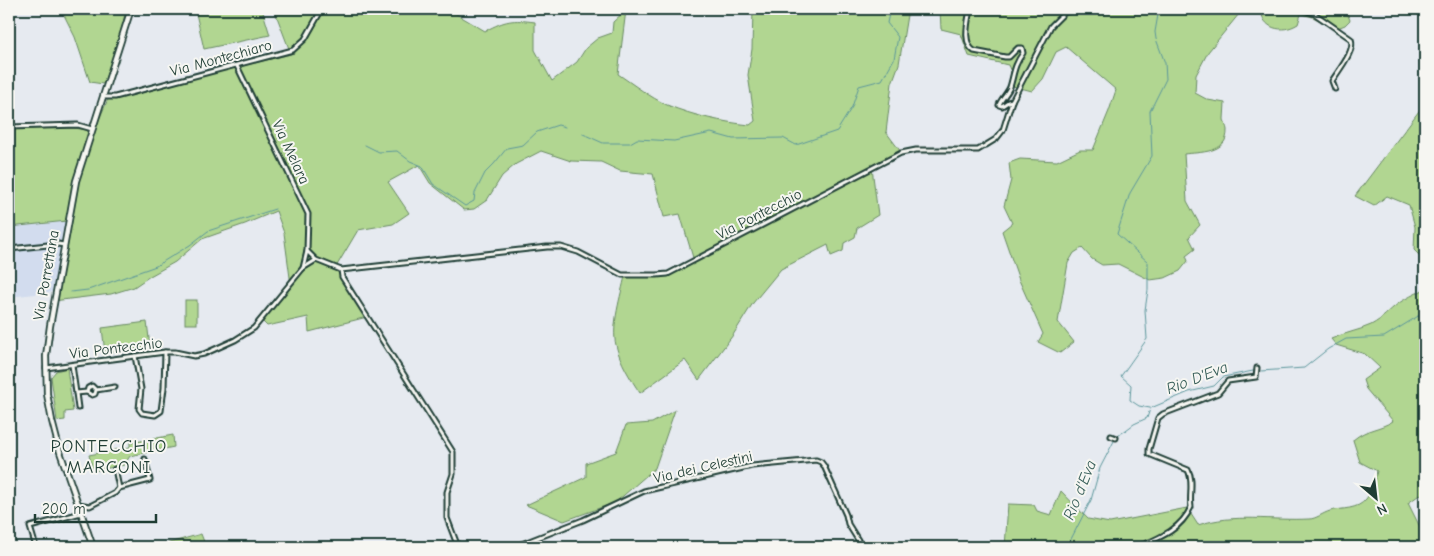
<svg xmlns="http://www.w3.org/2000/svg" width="1434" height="556" viewBox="0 0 1434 556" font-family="'Comic Neue',sans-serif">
	<rect width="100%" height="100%" fill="#e6eaf0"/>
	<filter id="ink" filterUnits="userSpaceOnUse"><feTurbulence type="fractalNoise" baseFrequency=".02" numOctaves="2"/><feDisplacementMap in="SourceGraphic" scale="10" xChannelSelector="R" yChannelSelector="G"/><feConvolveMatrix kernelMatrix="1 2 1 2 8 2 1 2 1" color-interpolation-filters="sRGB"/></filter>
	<g filter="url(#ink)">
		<polygon fill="#d2dcee" points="67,221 53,292 9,297 9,227"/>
		<g fill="#b1d691" stroke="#688a62">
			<polygon points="61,9 126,9 118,45 103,84 90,82 75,37"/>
			<polygon points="195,9 262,9 270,35 204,49"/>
			<path d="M274,9h178l1,3 32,19c21,-11 27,-12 50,-9v28l17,31 25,-19 9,-14 12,-10 14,-5 1,-11 13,-12 -8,64c16,11 32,23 49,31 27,11 55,17 83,20l5,-4 -7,-46 4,-26 1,-40h155l-9,55 -7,19 -6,49 15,20 -29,16 6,47 -21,13 -2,9 -11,6 -1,8 -12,5 -3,-11 -47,24 -28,34 -20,32 -34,45 -14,-20 -45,33c-10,-15 -20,-31 -24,-48 -5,-19 5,-50 9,-69 31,-1 40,1 69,-15l-14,-47 -16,3 -11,-43 -33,-3 -19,-9 -30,-1 -30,-10 -25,13 -14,12 -15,24 -13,9 -10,1 -34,-27 -11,-18 -31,17 21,31 -16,11 -35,6 -22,37 31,50 -58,15 -1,-15 -41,9 -6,-6 30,-35 -7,-52 -8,-22 -31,13 -43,15 -27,23 -25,14 -16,11 -23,7 -58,7v-9l14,-71 -58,6v-98l65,-1 20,3 14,-32 183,-45z"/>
			<path d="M940,9h301l-2,5 -31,38 -12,23 -1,18 13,7 17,3c0,5 -1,11 -1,16 0,4 3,8 3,11 1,24 -28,22 -43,24l3,47 13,24 -11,12 6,12 -9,7 2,5 -8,10 -15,7 -15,2 -32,-16 -16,1 -10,-6 -10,-11 -8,5 -6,10 -10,59 16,20 -14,11 -22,-11 5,-8 -24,-54 -17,-49 10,-8 -8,-17 7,-26 -2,-17 11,-4 37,2 23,-11h13l16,-39 7,-21 -50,-43 -10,5 -13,27 -11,12 -23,-6 2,-13 -3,-7 -39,-9 -8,-22 -20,-5z"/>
			<path d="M1261,9h96l-10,4 3,7 -5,5 -10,4 -22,-12 -12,-3 -3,10c-16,10 -36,5 -37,-15z"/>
			<path d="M1425,103v391l-7,2 -10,7 13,26 3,18h-419l3,-43 26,1 3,6 14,4 10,-24 27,28 22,4 77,-15 11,17c36,-12 74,-4 111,-6 7,0 14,-6 21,-8 12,-3 28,-1 36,-12 6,-7 9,-20 11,-28l-17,-9 -7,-22c14,-12 26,-10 40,-19l-27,-32 -3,-9 17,-12 -15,-14 -29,-9 -5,-6c13,-6 27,-8 40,-14 13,-7 17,-14 28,-22 7,-5 16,-9 24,-13l2,-9 -2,-22 -9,-9 1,-23 -6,-22 -22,-9 -13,10 -19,-10z"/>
			<rect x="185" y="300" width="12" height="24"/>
			<polygon points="147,322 150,347 105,353 102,328"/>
			<polygon points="67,368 73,411 65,412 65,420 57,421 51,377 56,371"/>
			<polygon points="675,410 655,468 616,502 564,521 526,505 586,477 586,463 616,452 626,425 652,423"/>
			<polygon points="173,435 174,447 130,456 124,465 93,471 89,455 130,447 130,443"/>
			<polygon points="201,534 206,547 155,547"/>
		</g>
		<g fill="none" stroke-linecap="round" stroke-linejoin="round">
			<g stroke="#5b969b" stroke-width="1">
				<polyline points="583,134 603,143 630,143 637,139 674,141 711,133 733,139 783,138 796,145 837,131 852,107 859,86 882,80 894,59 898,37 887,23 890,9"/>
				<polyline points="365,145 379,152 397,151 410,161 422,166 433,184 465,206 474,201 475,193 485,173 494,164 507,148 523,145 537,132 558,125 565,127"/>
				<polyline points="71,292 88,290 156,266 190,245 208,231 275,209"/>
				<polyline points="1418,316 1425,321"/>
				<polyline points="1261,371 1304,368 1328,349 1346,339 1384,337 1425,312"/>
				<polyline points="1150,408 1139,406 1130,400 1131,385 1121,376 1147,339 1145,310 1148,290 1148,262 1117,234 1130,193 1152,156 1150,111 1166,79 1165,63 1156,39 1155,32 1159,9"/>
				<polyline points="1151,408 1189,392 1214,386 1223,377 1253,371"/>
				<polyline points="1118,436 1134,424 1147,418 1150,409"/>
				<polyline points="1067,547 1091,500 1100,468 1114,441"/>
			</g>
			<defs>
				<g id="street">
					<path d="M970,9c-2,13 -8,34 4,42l31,6h4l9,-9h4l1,5c-9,12 -9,21 -13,34 -3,7 -9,12 -11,18l3,1 6,-4 4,-1"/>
					<path d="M1302,9l13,5 36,25c5,11 -13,32 -19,42l3,8"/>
					<polyline points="237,66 308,214 307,251"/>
					<polyline points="104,97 115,97 293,50 305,39 322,9"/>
					<polyline points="9,127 78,125 92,129"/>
					<polyline points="9,249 58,244 64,245"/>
					<polyline points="303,268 307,251 316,260 341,270 547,247 561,247 578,252 622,275 657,275 668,274 901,153 916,150 978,150 996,139 1003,130 1012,101 1051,26 1065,12 1077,9"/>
					<polyline points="341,270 342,277 453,452 453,474 447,492 447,518 458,547"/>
					<polyline points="135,356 141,389 139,409 142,413 155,415 161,411 164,388 165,352"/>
					<polyline points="72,365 76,393"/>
					<polyline points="46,368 165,352 175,352 194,356 204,354 235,340 254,328 303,268 316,260"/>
					<polyline points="96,390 95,394 92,395 87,392 88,388 92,386 96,390 115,387"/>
					<polyline points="78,408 76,393 87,392"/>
					<polyline points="1111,436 1116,438"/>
					<polyline points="115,469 119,488"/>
					<polyline points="78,504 90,506 115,493 119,488 150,480 145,459"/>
					<polyline points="36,547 30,527 81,513"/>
					<polyline points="514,547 583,520 644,491 752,466 816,460 821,462 824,466 846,515 848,524 858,540"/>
					<path d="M1138,547c21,-9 43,-17 53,-40 -2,-12 3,-26 -3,-37l-39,-16v-5l9,-31 5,-4 55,-21 10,-12 28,-4 1,-9"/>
				</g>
				<polyline id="secondary" points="93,547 60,452 52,421 47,394 46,356 50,326 76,181 131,9"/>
			</defs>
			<use href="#street" stroke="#1f3d34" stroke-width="7"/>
			<use href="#secondary" stroke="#1f3d34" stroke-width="8"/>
			<use href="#street" stroke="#f6f6f2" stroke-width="3"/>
			<use href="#secondary" stroke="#f6f6f2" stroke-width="4.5"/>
		</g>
	</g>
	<g text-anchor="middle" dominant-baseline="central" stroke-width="4" stroke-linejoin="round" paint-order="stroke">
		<g font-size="15" fill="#1f3d34" stroke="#f6f6f2">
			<text transform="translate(221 58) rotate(-15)">Via Montechiaro</text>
			<text transform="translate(291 152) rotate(65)">Via Melara</text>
			<text transform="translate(759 214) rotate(-27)">Via Pontecchio</text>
			<text transform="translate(46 275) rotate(-80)">Via Porrettana</text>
			<text transform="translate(116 348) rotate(-7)">Via Pontecchio</text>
			<text transform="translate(703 467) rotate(-13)">Via dei Celestini</text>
		</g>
		<g font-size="16" font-style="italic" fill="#335b56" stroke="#f6f6f2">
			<text transform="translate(1197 378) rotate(-21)">Rio D'Eva</text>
			<text transform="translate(1080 490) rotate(-68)">Rio d'Eva</text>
		</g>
		<g font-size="18" letter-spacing="1" fill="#1f3d34" stroke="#f6f6f2">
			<text x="109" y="446">PONTECCHIO<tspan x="109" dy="21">MARCONI</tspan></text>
		</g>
	</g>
	<rect width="1434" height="556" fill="none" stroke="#f6f6f2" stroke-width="30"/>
	<rect x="15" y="15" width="1404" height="526" fill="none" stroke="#1f3d34" stroke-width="2" filter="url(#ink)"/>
	<g transform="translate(1376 498) rotate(152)" stroke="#f6f6f2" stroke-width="4" paint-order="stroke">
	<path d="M0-4L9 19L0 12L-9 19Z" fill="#1f3d34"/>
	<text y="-8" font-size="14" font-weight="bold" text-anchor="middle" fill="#1f3d34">N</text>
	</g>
	<path d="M35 514v8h121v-8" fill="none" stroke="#1f3d34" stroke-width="2.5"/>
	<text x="42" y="514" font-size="15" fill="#1f3d34" stroke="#f6f6f2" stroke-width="4" paint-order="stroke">200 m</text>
</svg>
